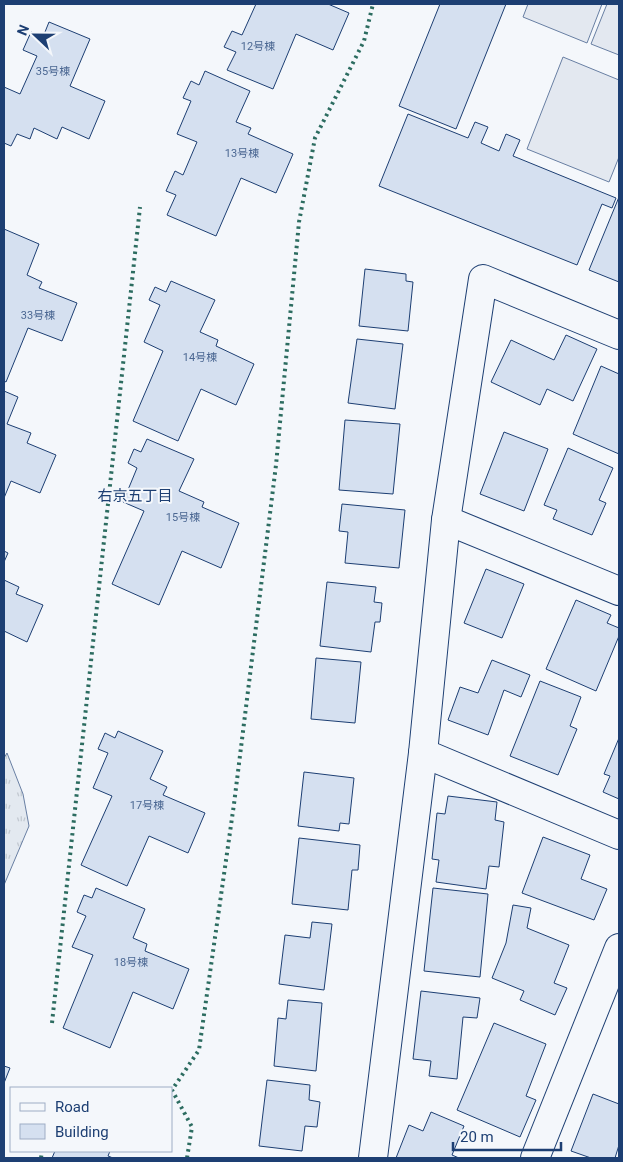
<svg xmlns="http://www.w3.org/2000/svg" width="623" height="1162" viewBox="0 0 623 1162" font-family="Roboto,'Noto Sans JP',sans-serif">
	<defs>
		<pattern id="park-tufts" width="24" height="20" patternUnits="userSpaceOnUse" patternTransform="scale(1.25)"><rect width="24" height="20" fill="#e3e9f0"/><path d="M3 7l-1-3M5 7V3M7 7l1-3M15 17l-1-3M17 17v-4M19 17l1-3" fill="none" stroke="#c2c9d1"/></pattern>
	</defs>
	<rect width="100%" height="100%" fill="#f4f7fb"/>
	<polygon fill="url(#park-tufts)" stroke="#687fa3" points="7,753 23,794 29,826 4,885 4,758"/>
	<g fill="#e3e8f0" stroke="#687fa3">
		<polygon points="528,4 602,4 587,43 523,17"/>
		<polygon points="607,4 619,4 619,55 591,44"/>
		<polygon points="563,57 619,80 619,157 609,182 527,149"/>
	</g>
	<g fill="#d5e0f0" stroke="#1d3f73">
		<polygon points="256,4 328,4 349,13 333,50 296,34 273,89 227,70 236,52 224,47 232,31 242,35"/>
		<polygon points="440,4 506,4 456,129 399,106"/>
		<polygon points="49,22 90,39 70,86 105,101 89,139 62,127 57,139 34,128 30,139 17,134 11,146 4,143 4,87 20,94 37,56 23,50 31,32 43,37"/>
		<polygon points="205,71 250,91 236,122 251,128 248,134 293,154 276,193 241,178 216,236 167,215 176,195 166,191 175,171 183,175 197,142 177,134 191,101 183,98 191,81 199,85"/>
		<polygon points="408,114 468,138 475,122 488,127 481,143 499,151 506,134 520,140 513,156 616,198 612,208 602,204 577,265 379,186"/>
		<polygon points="619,197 619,282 589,270"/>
		<polygon points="4,229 39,244 27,275 42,282 39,288 77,303 62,341 28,328 6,382 4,381"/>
		<polygon points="365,269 406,274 406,281 413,282 408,331 359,326"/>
		<polygon points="171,281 215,300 200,332 218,340 216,346 254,364 236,405 201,389 178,441 133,421 163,351 144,342 160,305 149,300 155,287 166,292"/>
		<polygon points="566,335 597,349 573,401 547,389 540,405 491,382 511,340 554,360"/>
		<polygon points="357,339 403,344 395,409 348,403"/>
		<polygon points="601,366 619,374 619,454 573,434"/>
		<polygon points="4,391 18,397 7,424 31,433 27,443 56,455 40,493 11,481 4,498"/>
		<polygon points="345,420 400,424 393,494 339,490"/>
		<polygon points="504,432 548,449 524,511 480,494"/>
		<polygon points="147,439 194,459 179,491 204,502 202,507 239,523 221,568 182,551 159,605 112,584 144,511 123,502 137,468 128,463 134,449 141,452"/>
		<polygon points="568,448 613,468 599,500 606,503 592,535 553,519 557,510 544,505"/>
		<polygon points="342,504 405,510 399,568 345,563 348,532 339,531"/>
		<polygon points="4,551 8,553 4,562"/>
		<polygon points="486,569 524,584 502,638 464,623"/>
		<polygon points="4,580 19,587 16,594 43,605 27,642 4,631"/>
		<polygon points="327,582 376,587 374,602 382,603 380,622 375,622 371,652 320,646"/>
		<polygon points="576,600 611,615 607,623 619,628 619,636 596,691 546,669"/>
		<polygon points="316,658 361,662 355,723 311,719"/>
		<polygon points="492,660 530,675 521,697 504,690 488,735 448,720 460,687 478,693"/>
		<polygon points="540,681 581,697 570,726 577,729 558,775 510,756"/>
		<polygon points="118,731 163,751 150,779 167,787 163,795 205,813 188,853 149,836 127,886 81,865 112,796 93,788 108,753 98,749 105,733 115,738"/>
		<polygon points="619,738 619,799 603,792 610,776 604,774"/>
		<polygon points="304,772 354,778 349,824 340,823 339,831 298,826"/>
		<polygon points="448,796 497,802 495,820 504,822 499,867 489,866 486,889 436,882 439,860 432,859 437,813 445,814"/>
		<polygon points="543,837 590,855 581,879 607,889 594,920 522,893"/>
		<polygon points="299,838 360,845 358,870 352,870 348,910 292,904"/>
		<polygon points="96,888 145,909 133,938 147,944 145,951 189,969 173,1009 133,992 110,1048 63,1028 93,955 72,947 86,916 77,912 84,895 92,898"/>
		<polygon points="433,888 488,894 480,977 424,971"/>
		<polygon points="513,905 531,908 527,928 569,945 554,983 567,988 555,1015 520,1000 524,991 492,978 506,943"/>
		<polygon points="312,922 332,924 324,990 279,984 285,935 310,938"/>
		<polygon points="421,991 480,998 477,1018 463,1017 457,1079 429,1076 431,1061 413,1059"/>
		<polygon points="288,1000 322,1003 316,1071 274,1066 278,1018 286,1019"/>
		<polygon points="494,1023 546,1044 526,1096 536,1100 520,1137 457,1110"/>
		<polygon points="4,1066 10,1068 4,1083"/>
		<polygon points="267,1080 310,1085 309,1100 320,1102 317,1127 305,1126 302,1151 259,1146"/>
		<polygon points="593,1094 619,1104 619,1145 615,1158 591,1158 571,1151"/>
		<polygon points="431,1112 464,1126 452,1155 459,1158 396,1158 409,1125 423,1131"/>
		<polygon points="55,1151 110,1151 108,1156 113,1158 52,1158"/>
	</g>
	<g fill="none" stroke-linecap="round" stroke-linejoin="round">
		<defs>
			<g id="minor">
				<polyline points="446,520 619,591"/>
				<polyline points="423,753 619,835"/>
				<polyline points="373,1158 423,753 446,520 483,279 619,335"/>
				<polyline points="535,1158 619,948"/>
			</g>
		</defs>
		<use href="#minor" stroke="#1d3f73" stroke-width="30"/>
		<use href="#minor" stroke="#f4f7fb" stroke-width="28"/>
		<g stroke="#2c6c60" stroke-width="4" stroke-dasharray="2.5 4" stroke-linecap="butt">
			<polyline points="52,1023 140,207"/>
			<polyline points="41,1158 42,1151"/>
			<polyline points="187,1158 192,1127 172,1090 199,1050 234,804 276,465 299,222 315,138 364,41 373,4"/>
		</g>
	</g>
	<g text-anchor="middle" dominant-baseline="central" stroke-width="4" stroke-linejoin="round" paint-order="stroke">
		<g font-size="11" fill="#4b6792">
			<text x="258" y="46">12号棟</text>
			<text x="53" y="71">35号棟</text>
			<text x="242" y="153">13号棟</text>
			<text x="38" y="315">33号棟</text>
			<text x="200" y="357">14号棟</text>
			<text x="183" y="517">15号棟</text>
			<text x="147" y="805">17号棟</text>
			<text x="131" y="962">18号棟</text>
		</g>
		<g font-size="15" fill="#1d3f73" stroke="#f4f7fb">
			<text x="135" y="496">右京五丁目</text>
		</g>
	</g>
	<rect width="623" height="1162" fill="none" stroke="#1d3f73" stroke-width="10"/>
	<rect x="10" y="1087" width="162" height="65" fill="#f4f7fb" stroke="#9eadc5"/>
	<rect x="20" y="1103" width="25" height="8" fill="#f4f7fb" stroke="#9eadc5"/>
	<text x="55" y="1112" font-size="15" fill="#1d3f73">Road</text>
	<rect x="20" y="1124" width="25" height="15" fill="#d5e0f0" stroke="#9eadc5"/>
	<text x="55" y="1137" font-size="15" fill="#1d3f73">Building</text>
	<g transform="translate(35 35) rotate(292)" stroke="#f4f7fb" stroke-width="4" paint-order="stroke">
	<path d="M0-4L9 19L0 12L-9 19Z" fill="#1d3f73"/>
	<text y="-8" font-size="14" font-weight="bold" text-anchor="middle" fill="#1d3f73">N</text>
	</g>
	<path d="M453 1142v8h108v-8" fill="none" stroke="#1d3f73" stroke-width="2.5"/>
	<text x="460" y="1142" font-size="15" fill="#1d3f73" stroke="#f4f7fb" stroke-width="4" paint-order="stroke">20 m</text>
</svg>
